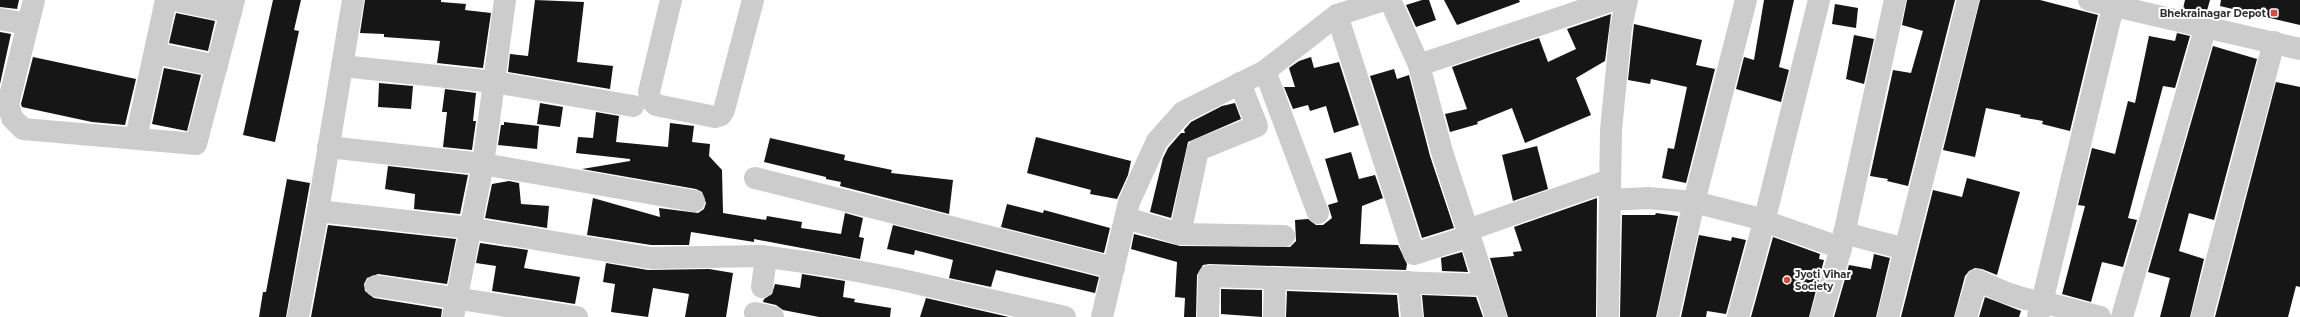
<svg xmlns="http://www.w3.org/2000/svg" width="2300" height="317" viewBox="0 0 2300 317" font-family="Montserrat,sans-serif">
	<rect width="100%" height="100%" fill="#fff"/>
	<g fill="#161616">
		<polygon points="0,0 19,0 17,9 0,7"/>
		<polygon points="273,0 301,0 294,30 299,31 275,142 243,135"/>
		<polygon points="365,0 441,0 441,2 466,4 465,10 491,13 483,68 437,63 440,41 384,37 384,34 360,33"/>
		<polygon points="535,0 584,2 577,62 613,66 610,89 508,72 510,54 528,56"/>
		<polygon points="1422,0 1429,0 1436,20 1416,27 1406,5"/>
		<polygon points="1444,0 1519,0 1520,2 1457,25"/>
		<polygon points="1764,0 1794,0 1779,67 1789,70 1781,102 1736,89 1744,57 1754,60"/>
		<polygon points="1907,0 1955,0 1908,186 1887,181 1888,179 1870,176 1893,70 1911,73 1923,31 1902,25"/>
		<polygon points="1980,0 2040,0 2098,15 2070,131 2042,124 2043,121 2020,117 2021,115 1986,108 1975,157 1943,150"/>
		<polygon points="2185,0 2210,0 2206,14 2183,9"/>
		<polygon points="2221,0 2300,0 2300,25 2220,6"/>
		<polygon points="1835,4 1858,8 1856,28 1832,24"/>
		<polygon points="176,13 215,21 208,51 169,43"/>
		<polygon points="1611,14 1605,61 1576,78 1591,115 1525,143 1512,108 1477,122 1478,124 1450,132 1445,114 1467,109 1452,67 1539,38 1548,62 1576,49 1567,29"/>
		<polygon points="1634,24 1702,40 1696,65 1715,69 1686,183 1662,178 1668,148 1674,149 1687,87 1651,79 1650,84 1628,80"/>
		<polygon points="0,32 11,34 0,84"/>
		<polygon points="2177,33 2190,36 2175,88 2163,86 2128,218 2137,220 2123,267 2102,262 2091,302 2062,294 2085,206 2078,205 2092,148 2115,154 2128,101 2135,103 2149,36 2175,41"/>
		<polygon points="1854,35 1874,39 1864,84 1846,79"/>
		<polygon points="2213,46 2257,59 2214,220 2189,213 2179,251 2204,259 2190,317 2160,317 2170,278 2148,272"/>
		<polygon points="33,57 136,79 125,125 92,122 22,107 21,104"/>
		<polygon points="1311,57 1314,68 1339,62 1359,125 1334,133 1326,106 1310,111 1308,105 1293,109 1284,87 1295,87 1289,68 1299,61"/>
		<polygon points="164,68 201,75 187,131 152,124"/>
		<polygon points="1394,69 1397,79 1409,75 1430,156 1454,228 1422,238 1370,76"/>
		<polygon points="2276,82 2300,87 2300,287 2296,286 2288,317 2215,317"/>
		<polygon points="379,83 413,86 411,109 378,107"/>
		<polygon points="445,89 476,93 473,121 476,121 472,150 443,147 447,112 442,112"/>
		<polygon points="540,103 563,107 560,127 537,124"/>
		<polygon points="1235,103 1241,119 1188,142 1171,218 1150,212 1163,158 1168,148 1181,133 1185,133 1184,130 1191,122 1222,106"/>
		<polygon points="596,112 619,116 616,142 668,147 670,123 694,126 692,142 710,144 709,156 722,170 723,213 766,220 767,216 802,222 801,228 841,234 845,213 863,218 859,237 864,238 860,259 754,239 754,242 691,232 689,245 651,245 587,235 593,198 660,217 659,208 698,213 704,209 706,203 702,192 696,189 582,169 630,161 630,159 576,153 578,137 593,138"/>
		<polygon points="504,122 539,126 537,149 498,145 501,125 504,125"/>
		<polygon points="1036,137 1131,161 1128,175 1117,199 1090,194 1091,190 1027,173"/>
		<polygon points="770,138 845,155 844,160 892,170 891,173 953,180 949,214 840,186 841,182 826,179 826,177 764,162"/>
		<polygon points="1537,146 1548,189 1513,201 1502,155"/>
		<polygon points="1351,152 1359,179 1375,175 1383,198 1362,206 1360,244 1398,245 1407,264 1406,270 1209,264 1203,265 1197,275 1196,317 1184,317 1185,298 1175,297 1177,262 1131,249 1134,234 1180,246 1290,247 1296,241 1295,220 1308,219 1316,225 1323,225 1332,218 1328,205 1338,202 1325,159"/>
		<polygon points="388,166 468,175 460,214 414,209 415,194 385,189"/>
		<polygon points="1967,178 2020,192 1997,275 1982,269 1975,268 1969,271 1965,276 1954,317 1901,317 1933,190 1962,197"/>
		<polygon points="287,179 310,183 286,317 259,317 263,292 266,292"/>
		<polygon points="509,181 519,183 521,204 549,206 547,228 485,218 492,184"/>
		<polygon points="1597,198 1596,317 1508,317 1490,258 1514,256 1513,252 1522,251 1514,227"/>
		<polygon points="1007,204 1043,213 1044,210 1110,228 1104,253 1001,227"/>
		<polygon points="1656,213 1678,216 1656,317 1620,317 1622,215 1655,215"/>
		<polygon points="328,225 456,239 447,284 378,274 367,278 364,284 365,291 374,298 442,309 441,317 311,317"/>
		<polygon points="893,225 1099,277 1095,293 996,270 991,287 949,278 953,260 915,250 914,255 887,249"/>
		<polygon points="1699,235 1731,241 1732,237 1746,240 1726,314 1707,311 1706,317 1681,317"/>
		<polygon points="1773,237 1820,254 1819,259 1824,260 1809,317 1751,317"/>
		<polygon points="480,243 528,250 524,268 580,277 575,304 492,291 496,266 476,263"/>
		<polygon points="1462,252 1468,272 1442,271 1441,258"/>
		<polygon points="1874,254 1890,258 1876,317 1834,317 1849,265 1871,269"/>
		<polygon points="606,263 648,270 709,269 733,273 726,317 685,317 689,294 653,288 648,317 611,312 615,284 603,282"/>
		<polygon points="802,274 845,281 843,297 855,299 854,302 891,308 890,317 819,317 783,310 776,305 763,302 764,299 772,294 775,284 800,288"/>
		<polygon points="1221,289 1262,290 1262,317 1221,314"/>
		<polygon points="1287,291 1397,295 1399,317 1286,317"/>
		<polygon points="1422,295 1476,297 1483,317 1424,317"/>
		<polygon points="1985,297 2021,311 2019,317 1979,317"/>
		<polygon points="926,298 1009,317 920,317"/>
	</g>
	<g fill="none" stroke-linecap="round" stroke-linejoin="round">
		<g stroke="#ccc" stroke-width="22">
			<polyline points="34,0 8,104 12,118 23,129 196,144 234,0"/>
			<polyline points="174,0 231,12"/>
			<polyline points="671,0 649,92 650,99 656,105 715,117 721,115 724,110 753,0"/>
			<polyline points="1390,0 1419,65 1442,152 1496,317"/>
			<polyline points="2089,0 2300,49"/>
			<polyline points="1337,15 1414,254 1470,236"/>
			<polyline points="0,19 28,24"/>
			<polyline points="155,53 217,66"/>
			<polyline points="1419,65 1613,0"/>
			<polyline points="342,66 494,82 633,106"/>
			<polyline points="1265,71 1318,213"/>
			<polyline points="136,138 166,0"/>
			<polyline points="328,147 483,164 694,201"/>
			<polyline points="755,178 1114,268"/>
			<polyline points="1610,200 1648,198 1694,202 1746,0"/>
			<polyline points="318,211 469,228 650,258 761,256 826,265 898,279 1065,317"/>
			<polyline points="1126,218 1180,234 1284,236"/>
			<polyline points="1468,230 1610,180"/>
			<polyline points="1844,233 1905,249"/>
			<polyline points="1180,234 1198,150 1257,126 1240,83"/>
			<polyline points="1408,282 1412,317"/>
			<polyline points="376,286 577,317"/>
			<polyline points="762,287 766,257"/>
			<polyline points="755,313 773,317"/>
			<polyline points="298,317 318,211 353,0"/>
			<polyline points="453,317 483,164 505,0"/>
			<polyline points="1102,317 1129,202 1157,141 1183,112 1265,71 1337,15 1384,0"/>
			<polyline points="1208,317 1209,276 1486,285"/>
			<polyline points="1274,317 1275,278"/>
			<polyline points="1608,317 1611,130 1621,27 1627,0"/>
			<polyline points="1668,317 1694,202 1753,217 1841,248 1895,0"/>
			<polyline points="1738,317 1764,222 1819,0"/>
			<polyline points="1821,317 1841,248"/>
			<polyline points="1888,317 1968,0"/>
			<path d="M1966,317l11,-37c21,10 41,19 65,22l-4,15"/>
			<polyline points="2100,317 2042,302 2113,7"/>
			<polyline points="2122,317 2206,26"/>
			<polyline points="2202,317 2274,42"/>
		</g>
	</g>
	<g fill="#d64c41" stroke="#fff" stroke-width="1.5">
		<rect x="2270" y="9" width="8" height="8" rx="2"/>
		<circle cx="1787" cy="280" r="4"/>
	</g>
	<g text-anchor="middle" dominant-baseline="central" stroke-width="4" stroke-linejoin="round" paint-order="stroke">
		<g font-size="10" font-weight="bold" fill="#2f2f2f" stroke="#fff" text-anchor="end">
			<text x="2266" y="13">Bhekrainagar Depot</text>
			<text x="1795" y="274" text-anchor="start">Jyoti Vihar<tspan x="1795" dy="12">Society</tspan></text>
		</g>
	</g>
</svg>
